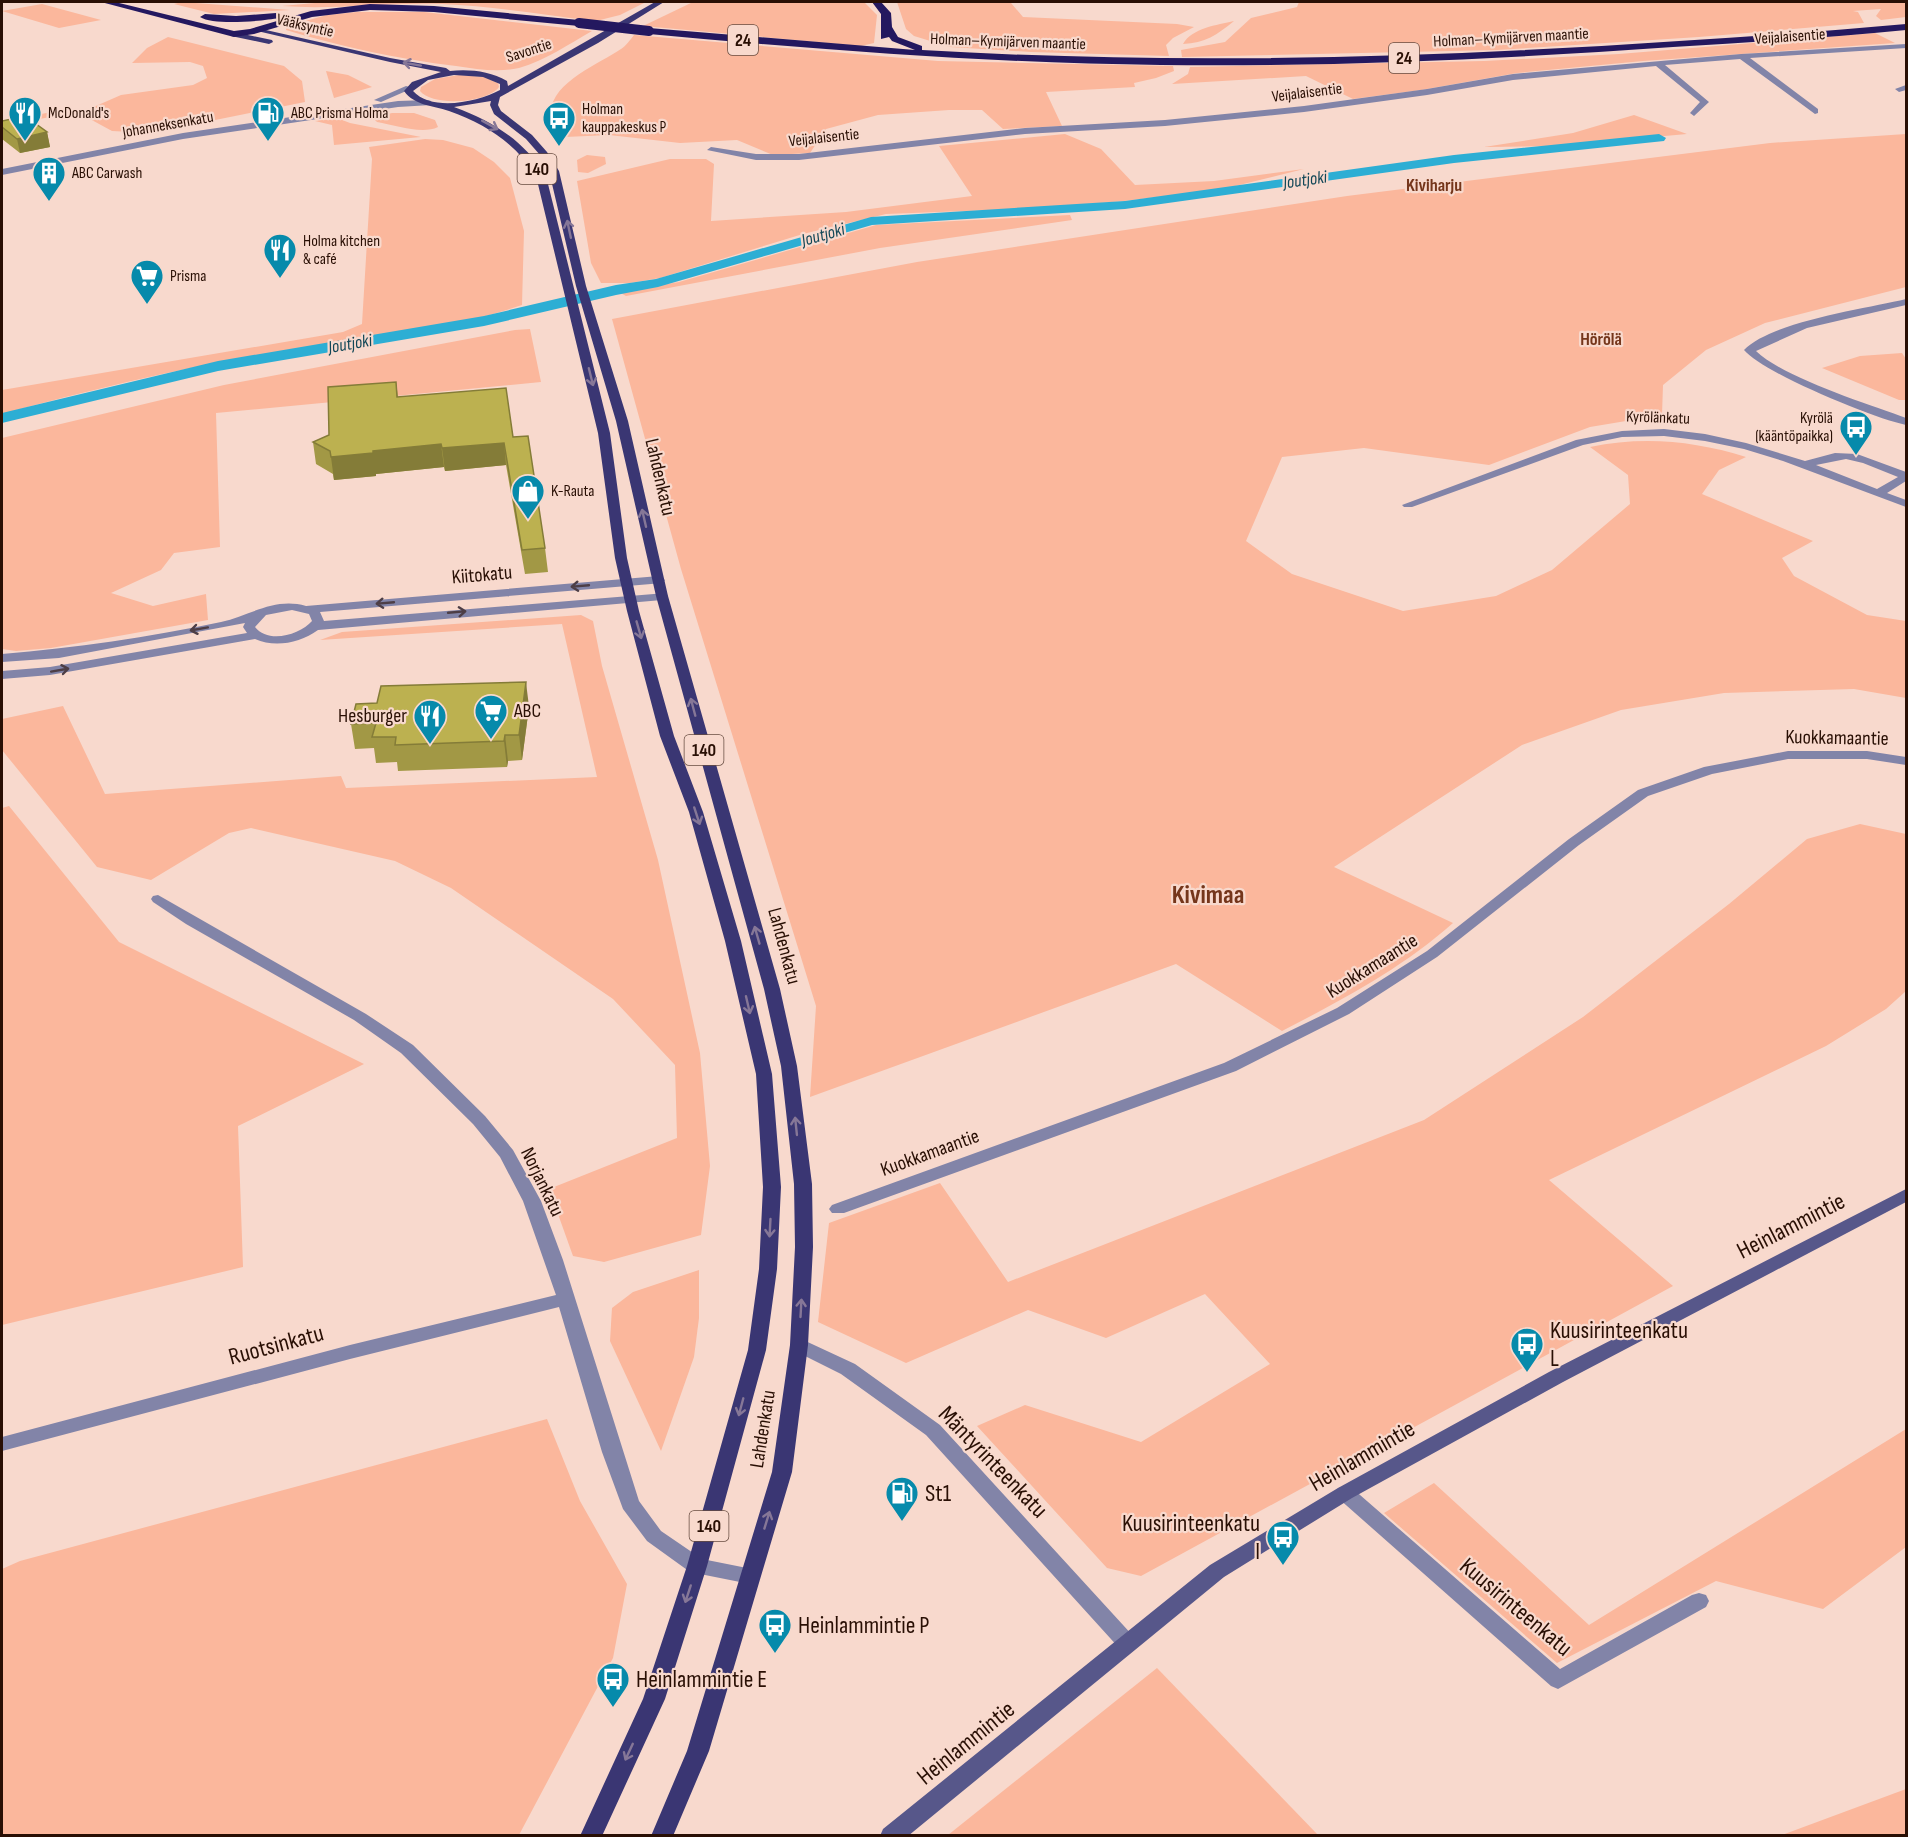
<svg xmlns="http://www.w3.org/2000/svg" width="1908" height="1837" viewBox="0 0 1908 1837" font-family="'Sofia Sans Condensed',sans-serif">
	<rect width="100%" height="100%" fill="#f8d9cd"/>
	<g fill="#fbb79c">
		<polygon points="182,2 290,10 214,14 174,4"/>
		<path d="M326,2h320l-26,13 -24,6c-51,-6 -103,-15 -154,-17 -54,-2 -107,6 -160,2z"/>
		<polygon points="693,2 864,2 877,15 874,43 861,46 643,26"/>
		<polygon points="897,2 1014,2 1011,3 1023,17 1177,24 1194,27 1173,38 1166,45 1169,56 1031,52 950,47 914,36 906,29"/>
		<polygon points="1299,2 1906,2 1906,17 1881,20 1876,16 1881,9 1853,11 1858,12 1864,23 1699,37 1497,50 1182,57 1181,50 1225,42 1251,18 1297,7"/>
		<polygon points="42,4 101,20 59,28 2,11"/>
		<path d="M357,12h67l168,19c-23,13 -46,29 -73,37 -21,5 -42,1 -63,-2 -58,-7 -114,-19 -170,-36l1,-4 40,-11z"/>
		<path d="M1234,21c-17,14 -29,22 -51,23 9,-16 34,-19 51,-23z"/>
		<polygon points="1875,33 1895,43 1643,61 1517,73 1421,90 1353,99 1306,76 1172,84 1188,74 1190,67 1484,61 1619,54"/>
		<path d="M634,35l304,26 235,5 1,5 -18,7 -22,5 1,4 -89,5 16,34 -59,3 -21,-19h-33l-71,5 -52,14 -16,24 -37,2 -36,-15 -57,3 -71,-8 -44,2c-4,-4 -10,-10 -12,-15 -13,-36 47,-58 68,-73 5,-3 9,-9 13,-14z"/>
		<polygon points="168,37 284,66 302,81 305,102 151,133 112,131 77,112 2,126 2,122 61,110 89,109 121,95 193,85 207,78 203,66 190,62 132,63 147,48"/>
		<polygon points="326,71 348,75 372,87 334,98"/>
		<path d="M459,75l25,2 14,6 1,4c-12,16 -66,20 -79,4l1,-4 14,-8z"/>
		<path d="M392,113h22l21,7 3,7c-16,8 -43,-2 -61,-5l-4,-4z"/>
		<polygon points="1634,115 1687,134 1553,146 1484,147 1573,133"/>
		<polygon points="337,118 350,123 421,137 334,145 332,125 315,121"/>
		<polygon points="1065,134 1101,149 1135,185 1214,181 1304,169 1223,189 1124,201 1042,208 886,214 803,234 660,278 630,283 601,283 591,263 577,181 670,159 706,159 714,164 711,221 846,212 972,196 939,146"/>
		<path d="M1906,134v153l-141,36 -59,27 -43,35 -1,30 -72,12 -101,38 -125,-17 -82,9 -36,84 46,33 111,37 93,-15 56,-26 78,-66 -2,-29 -38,-28c54,-11 104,-6 156,10l-27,13 -17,24 111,47 -31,17 12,18 73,39 39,6v77l-52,-9 -130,4 -103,17 -99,35 -188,122 119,56c-52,46 -111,77 -171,108l-106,-67 -366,133 6,-91 -135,-437 -69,-250 305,-57 430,-66 423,-53z"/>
		<path d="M425,139l18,1 30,8 21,14 16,16 14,53 -2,74c-84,29 -175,36 -263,50 -86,15 -173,36 -257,59v-24l341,-58 19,-8 10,-165 -3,-12z"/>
		<polygon points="587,155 605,157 606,164 588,173 578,172 577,160"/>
		<polygon points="1070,215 1072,220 880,248 626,296 619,292 679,282 876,225"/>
		<polygon points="530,329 541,382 216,413 220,547 174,553 161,570 111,593 153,606 206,594 208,620 51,648 16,651 2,649 2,438 224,385 515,330"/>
		<polygon points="1902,353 1906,359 1906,400 1899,400 1822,368 1860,356"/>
		<polygon points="581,615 593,621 602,666 658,860 700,1053 710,1166 701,1235 604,1262 573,1256 549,1189 677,1138 675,1065 613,999 451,888 395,861 251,828 229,833 151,880 97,867 2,750 2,719 63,706 105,794 341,776 346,788 597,777 562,624 320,640 342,632"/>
		<polygon points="9,806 119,942 364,1064 238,1126 243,1267 2,1325 2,808"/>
		<polygon points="1860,824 1906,834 1906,991 1886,1009 1826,1046 1549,1180 1673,1286 1141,1576 1107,1568 977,1426 1025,1405 1141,1442 1270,1364 1205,1294 1106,1338 1028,1310 906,1363 818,1322 829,1223 940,1183 1008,1282 1424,1120 1583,1017 1729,904 1807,839"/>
		<polygon points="699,1270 699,1318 694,1357 661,1451 610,1341 612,1308 633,1292"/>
		<polygon points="547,1419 580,1501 627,1584 613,1658 519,1835 2,1835 2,1569 20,1561"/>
		<polygon points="1906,1429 1906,1547 1823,1609 1716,1581 1557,1663 1384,1513 1434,1483 1589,1625"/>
		<polygon points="1157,1668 1318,1835 948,1835"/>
		<polygon points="1906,1789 1906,1835 1782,1835"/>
	</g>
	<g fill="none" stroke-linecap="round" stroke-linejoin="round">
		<polygon fill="#2daed4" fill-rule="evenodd" points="1659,134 1666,138 1664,141 1454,163 1125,209 872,225 658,287 616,295 484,326 218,371 2,423 2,413 218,361 484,316 616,285 656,279 871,217 1125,201 1454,155"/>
		<g fill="#8284a8" fill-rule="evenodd">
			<polygon points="1906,44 1906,48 1750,58 1818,109 1818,113 1815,114 1740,59 1665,65 1709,102 1694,116 1690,113 1700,102 1656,66 1513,80 1427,95 1304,112 1165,126 1025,134 799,160 756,160 707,150 711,147 756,154 799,154 1025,128 1165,120 1304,106 1427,89 1513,74 1592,67 1741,54"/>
			<polygon points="1906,85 1906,90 1899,92 1895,89"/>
			<polygon points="406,86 413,88 381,102 374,100"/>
			<polygon points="428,100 431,101 431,105 398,107 183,139 2,175 2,169 183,133 398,101"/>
			<path d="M1906,299v6l-99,23 -51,23c28,27 112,53 150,67v7c-31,-6 -143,-52 -162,-75 29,-29 121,-41 162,-51z"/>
			<path d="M1664,429l41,5 41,9 59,18 30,-8 22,1 49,18v9l-19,12 19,7v7l-123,-46 -39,-12 -39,-8 -41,-5 -42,1 -39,8 -171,62h-8l-2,-2 174,-65 46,-9zM1846,459l17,4 35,14 -21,12 -61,-24z"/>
			<path d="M659,576l6,4 -2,3 -343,29 4,9 342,-28 2,3 -6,4 -344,30c-18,13 -43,18 -63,9l-205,36 -48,4v-8l48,-4 197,-34 -4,-6 2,-4 -186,35 -57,4v-8c73,-6 147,-17 219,-32 30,-7 54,-25 85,-16zM292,610l17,4 3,7c-12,14 -44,23 -57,6l11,-12z"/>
			<polygon points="1788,751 1867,751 1906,757 1906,765 1867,759 1788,759 1712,774 1648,796 1579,845 1437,957 1349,1014 1236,1071 844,1213 832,1213 829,1209 832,1205 1224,1063 1337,1008 1427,951 1569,839 1638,790 1704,767"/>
			<polygon points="158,895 366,1014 413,1045 485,1116 513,1150 541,1201 563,1260 639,1501 661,1531 702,1559 757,1570 760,1576 757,1582 750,1584 690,1572 647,1541 623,1509 602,1452 559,1307 350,1359 2,1451 2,1437 350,1345 556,1295 523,1201 500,1157 473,1124 401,1053 354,1020 186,924 153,902 151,899 153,896"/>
			<polygon points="799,1338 855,1364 940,1425 1134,1637 1137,1643 1134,1649 1127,1651 1120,1649 926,1435 841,1374 793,1350 790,1345 793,1340"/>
			<polygon points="1345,1486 1352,1488 1560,1669 1692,1595 1699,1593 1706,1595 1709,1601 1706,1607 1558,1689 1551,1686 1338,1498 1335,1493 1338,1488"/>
		</g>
		<polygon fill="#57578a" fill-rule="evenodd" points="1906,1189 1906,1202 1563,1382 1352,1498 1224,1577 908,1836 880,1836 883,1829 1210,1565 1338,1488 1549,1372"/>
		<g fill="#3a3673" fill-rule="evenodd">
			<path d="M655,2h9l-66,41 -98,54 -2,8 3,6 31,24 15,17 12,19 27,115 42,135 40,175 112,393 17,77 15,118 1,63 -5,98 -16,127 -83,279 -36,85h-22l36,-85 85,-279 18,-127 5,-98 -1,-63 -13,-118 -17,-77 -108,-393 -40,-175 -40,-135 -27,-115 -9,-16 -14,-16 -32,-25 -4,-9 1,-4 -37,6c40,15 69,33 92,69l64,257 17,125 12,53 35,125 29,76 38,129 31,133 9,113 -4,82 -11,81 -59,216 -42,133 -63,137h-22l63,-137 44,-133 61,-216 11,-81 4,-82 -7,-113 -31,-133 -36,-129 -29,-76 -33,-125 -12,-53 -17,-125 -62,-257c-21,-33 -50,-52 -87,-65 -17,-6 -34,-5 -45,-20l8,-9 29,-10 -51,-10 -137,-32 4,-2 133,30 56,10 4,3c19,-2 40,0 57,10l1,5zM454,75l29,2 17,7v6c-22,12 -68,22 -87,1l15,-11z"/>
			<polygon points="234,32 272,40 273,42 269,44 231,36 230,34"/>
		</g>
		<g fill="#24185f" fill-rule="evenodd">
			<polygon points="101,2 115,2 234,31 250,29 311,11 370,4 434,6 579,20 584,23 579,26 434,12 370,10 312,17 254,34 234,37"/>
			<path d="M872,2h9l10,11 1,14 6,10 24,9v4c253,15 505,8 757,-9 76,-5 151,-10 227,-17v6c-77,8 -155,12 -233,17 -171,12 -341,20 -512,18 -171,-2 -342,-15 -512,-31l-5,-3 5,-3 266,22 -23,-9 -3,-4 -8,2v-25z"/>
			<path d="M276,13l3,1v4c-17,3 -65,8 -79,-1l5,-3 31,2z"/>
		</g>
		<polyline stroke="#24185f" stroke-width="10" points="579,23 649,31"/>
	</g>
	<g fill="#a29845">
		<polygon points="2,121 47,132 50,147 20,153 2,139"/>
		<polygon points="396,382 398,397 513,437 545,548 548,572 525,574 506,465 445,471 444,467 376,474 376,476 334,480 333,474 316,464 313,442 329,435"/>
		<polygon points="529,707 522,760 508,761 507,767 398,771 397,762 376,763 374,748 355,749 351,724"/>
	</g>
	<g fill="#847c38">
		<polygon points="47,132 50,147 20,153 17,139"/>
		<polygon points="504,443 506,465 445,471 442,448"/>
		<polygon points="441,444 444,467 376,474 376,476 334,480 331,457 373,451"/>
		<polygon points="526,682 529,707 522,760 519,735"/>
		<polygon points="505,735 508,761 507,767 504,741"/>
	</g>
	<g fill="#bcb150" stroke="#847c38" stroke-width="1.5">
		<polygon points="25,116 47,132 17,139 2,127 2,121"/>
		<polygon points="396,382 397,397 506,388 513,437 528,436 545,548 522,550 504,443 442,448 441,444 373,451 373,453 331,457 330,451 313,442 329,435 328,387"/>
		<polygon points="526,682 519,735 505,735 504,741 395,745 396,737 372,737 376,723 351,724 356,704 377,703 381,686"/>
	</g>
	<defs><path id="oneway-shaft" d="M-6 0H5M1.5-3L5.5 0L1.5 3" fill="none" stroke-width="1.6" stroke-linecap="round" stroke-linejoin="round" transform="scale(1.5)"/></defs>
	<g stroke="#867797">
		<use href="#oneway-shaft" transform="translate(412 64) rotate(-170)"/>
		<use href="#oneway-shaft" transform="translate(490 125) rotate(29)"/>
		<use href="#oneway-shaft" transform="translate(569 229) rotate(-102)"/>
		<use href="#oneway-shaft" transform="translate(591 377) rotate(76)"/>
		<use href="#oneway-shaft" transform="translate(644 518) rotate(-103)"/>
		<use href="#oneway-shaft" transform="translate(639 630) rotate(74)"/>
		<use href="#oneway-shaft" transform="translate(693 707) rotate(-105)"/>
		<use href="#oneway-shaft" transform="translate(697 816) rotate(72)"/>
		<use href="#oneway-shaft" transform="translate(757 935) rotate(-106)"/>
		<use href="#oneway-shaft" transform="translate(748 1005) rotate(77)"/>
		<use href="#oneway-shaft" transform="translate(796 1126) rotate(-96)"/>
		<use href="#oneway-shaft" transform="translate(770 1228) rotate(93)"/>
		<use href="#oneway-shaft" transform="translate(801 1308) rotate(-87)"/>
		<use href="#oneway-shaft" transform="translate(741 1407) rotate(105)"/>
		<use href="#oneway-shaft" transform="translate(767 1520) rotate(-73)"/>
		<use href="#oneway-shaft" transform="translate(688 1594) rotate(108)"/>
		<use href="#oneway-shaft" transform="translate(629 1752) rotate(115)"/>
	</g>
	<g stroke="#4d3e46">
		<use href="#oneway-shaft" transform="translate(580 586) rotate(175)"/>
		<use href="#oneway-shaft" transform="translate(385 603) rotate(175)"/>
		<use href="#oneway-shaft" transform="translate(457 612) rotate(-5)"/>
		<use href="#oneway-shaft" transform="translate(199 629) rotate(170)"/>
		<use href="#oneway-shaft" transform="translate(60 670) rotate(-10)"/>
	</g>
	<defs>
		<symbol id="restaurant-pin" viewBox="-11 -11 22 30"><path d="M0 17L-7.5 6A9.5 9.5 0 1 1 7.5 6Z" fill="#068aab" stroke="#f8d9cd"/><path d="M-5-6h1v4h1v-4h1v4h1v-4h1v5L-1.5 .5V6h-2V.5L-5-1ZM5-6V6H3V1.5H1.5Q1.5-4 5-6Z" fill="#fff"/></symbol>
		<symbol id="fuel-pin" viewBox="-11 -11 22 30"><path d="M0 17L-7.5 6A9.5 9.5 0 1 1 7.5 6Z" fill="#068aab" stroke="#f8d9cd"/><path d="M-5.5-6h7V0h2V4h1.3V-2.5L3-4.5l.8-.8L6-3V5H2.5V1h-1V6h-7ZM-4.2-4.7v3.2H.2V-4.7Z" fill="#fff"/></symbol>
		<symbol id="bus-pin" viewBox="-11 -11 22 30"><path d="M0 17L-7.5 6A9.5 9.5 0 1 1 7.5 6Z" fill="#068aab" stroke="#f8d9cd"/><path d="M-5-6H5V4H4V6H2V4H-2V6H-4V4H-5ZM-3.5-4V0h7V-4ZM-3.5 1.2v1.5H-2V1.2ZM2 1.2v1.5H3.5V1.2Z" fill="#fff"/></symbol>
		<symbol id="building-pin" viewBox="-11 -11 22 30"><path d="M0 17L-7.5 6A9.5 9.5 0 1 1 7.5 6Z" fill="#068aab" stroke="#f8d9cd"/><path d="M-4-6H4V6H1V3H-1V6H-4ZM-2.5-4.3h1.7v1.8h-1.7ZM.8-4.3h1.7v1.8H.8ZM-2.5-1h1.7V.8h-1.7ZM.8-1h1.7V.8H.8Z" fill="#fff"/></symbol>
		<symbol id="supermarket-pin" viewBox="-11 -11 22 30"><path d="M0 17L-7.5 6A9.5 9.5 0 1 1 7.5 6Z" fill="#068aab" stroke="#f8d9cd"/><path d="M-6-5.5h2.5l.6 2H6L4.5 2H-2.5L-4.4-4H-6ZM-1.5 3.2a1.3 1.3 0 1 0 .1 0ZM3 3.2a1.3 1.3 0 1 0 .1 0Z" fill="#fff"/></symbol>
		<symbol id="shop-pin" viewBox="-11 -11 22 30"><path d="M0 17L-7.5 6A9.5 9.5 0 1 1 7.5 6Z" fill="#068aab" stroke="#f8d9cd"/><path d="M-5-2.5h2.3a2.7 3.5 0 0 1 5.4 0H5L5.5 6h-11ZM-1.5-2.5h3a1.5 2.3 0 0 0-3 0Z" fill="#fff"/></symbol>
	</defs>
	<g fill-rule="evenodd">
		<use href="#restaurant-pin" x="6" y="94" width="38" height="52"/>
		<use href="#fuel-pin" x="249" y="94" width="38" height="52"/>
		<use href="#bus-pin" x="540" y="99" width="38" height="52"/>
		<use href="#building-pin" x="30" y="154" width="38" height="52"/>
		<use href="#restaurant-pin" x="261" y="231" width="38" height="52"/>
		<use href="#supermarket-pin" x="128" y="257" width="38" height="52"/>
		<use href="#bus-pin" x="1837" y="408" width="38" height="52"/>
		<use href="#shop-pin" x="509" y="472" width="38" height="52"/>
		<use href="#supermarket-pin" x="472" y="692" width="38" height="52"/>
		<use href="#restaurant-pin" x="411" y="697" width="38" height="52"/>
		<use href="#bus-pin" x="1508" y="1325" width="38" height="52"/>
		<use href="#fuel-pin" x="883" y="1474" width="38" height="52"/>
		<use href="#bus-pin" x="1264" y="1518" width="38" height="52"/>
		<use href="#bus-pin" x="756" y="1606" width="38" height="52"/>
		<use href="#bus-pin" x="594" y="1660" width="38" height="52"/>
	</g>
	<g text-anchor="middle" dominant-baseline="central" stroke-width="4.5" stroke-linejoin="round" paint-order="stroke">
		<g font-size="16" fill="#290f04" stroke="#f8d9cd">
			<text transform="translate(305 26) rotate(13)">Vääksyntie</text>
			<text transform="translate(1790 37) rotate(-4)">Veijalaisentie</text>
			<text transform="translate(1511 38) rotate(-3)">Holman–Kymijärven maantie</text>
			<text transform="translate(1008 42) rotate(2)">Holman–Kymijärven maantie</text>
			<text transform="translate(529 51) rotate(-18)">Savontie</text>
			<text transform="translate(1307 93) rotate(-7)">Veijalaisentie</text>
			<text transform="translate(168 125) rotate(-10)">Johanneksenkatu</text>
			<text transform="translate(824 138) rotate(-6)">Veijalaisentie</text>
			<text transform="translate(1658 418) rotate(2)">Kyrölänkatu</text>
		</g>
		<g font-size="16" fill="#290f04" stroke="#f8d9cd" text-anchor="start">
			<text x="582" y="109">Holman<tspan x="582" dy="18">kauppakeskus P</tspan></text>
			<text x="48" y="113">McDonald's</text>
			<text x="291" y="113">ABC Prisma Holma</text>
			<text x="72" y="173">ABC Carwash</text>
			<text x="303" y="241">Holma kitchen<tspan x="303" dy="18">&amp; café</tspan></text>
			<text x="170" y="276">Prisma</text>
			<text x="1833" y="418" text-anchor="end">Kyrölä<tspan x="1833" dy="18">(kääntöpaikka)</tspan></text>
			<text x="551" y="491">K-Rauta</text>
		</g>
		<g fill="#f8d9cd" stroke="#674c40" stroke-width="1.5">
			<rect x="728" y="25" width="30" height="30" rx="4.5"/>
			<rect x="1389" y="43" width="30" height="30" rx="4.5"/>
			<rect x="517.5" y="154" width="39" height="30" rx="4.5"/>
			<rect x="684.5" y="735" width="39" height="30" rx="4.5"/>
			<rect x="689.5" y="1511" width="39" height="30" rx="4.5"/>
		</g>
		<g font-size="18" font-weight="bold" fill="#290f04">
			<text x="743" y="40">24</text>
			<text x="1404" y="58">24</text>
			<text x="537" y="169">140</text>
			<text x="704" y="750">140</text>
			<text x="709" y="1526">140</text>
		</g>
		<g font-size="18" font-style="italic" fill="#124757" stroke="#f8d9cd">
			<text transform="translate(1305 180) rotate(-8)">Joutjoki</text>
			<text transform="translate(823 235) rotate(-16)">Joutjoki</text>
			<text transform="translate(350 344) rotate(-10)">Joutjoki</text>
		</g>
		<g font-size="18" font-weight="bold" fill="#75361b" stroke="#f8d9cd">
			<text x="1434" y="185">Kiviharju</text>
			<text x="1601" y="339">Hörölä</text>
		</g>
		<g font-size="20" fill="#290f04" stroke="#f8d9cd">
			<text transform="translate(660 477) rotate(77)">Lahdenkatu</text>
			<text transform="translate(482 575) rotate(-5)">Kiitokatu</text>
			<text transform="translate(1837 738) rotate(1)">Kuokkamaantie</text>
			<text transform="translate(784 946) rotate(75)">Lahdenkatu</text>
			<text transform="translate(1372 966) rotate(-32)">Kuokkamaantie</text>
			<text transform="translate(930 1153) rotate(-20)">Kuokkamaantie</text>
			<text transform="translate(542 1182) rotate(64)">Norjankatu</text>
			<text transform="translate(763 1429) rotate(-81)">Lahdenkatu</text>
		</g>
		<g font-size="20" fill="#290f04" stroke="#f8d9cd" text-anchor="start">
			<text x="514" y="711">ABC</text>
			<text x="407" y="716" text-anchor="end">Hesburger</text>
		</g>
		<g font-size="24" fill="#290f04" stroke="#f8d9cd">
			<text transform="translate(1791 1226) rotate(-27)">Heinlammintie</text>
			<text transform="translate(276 1345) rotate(-15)">Ruotsinkatu</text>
			<text transform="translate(1362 1456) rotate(-30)">Heinlammintie</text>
			<text transform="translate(993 1462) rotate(46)">Mäntyrinteenkatu</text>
			<text transform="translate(1516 1607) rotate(40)">Kuusirinteenkatu</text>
			<text transform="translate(966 1743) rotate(-39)">Heinlammintie</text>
		</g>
		<g font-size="24" fill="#290f04" stroke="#f8d9cd" text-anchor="start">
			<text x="1550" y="1330">Kuusirinteenkatu<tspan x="1550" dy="28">L</tspan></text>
			<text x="925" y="1493">St1</text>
			<text x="1260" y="1523" text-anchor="end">Kuusirinteenkatu<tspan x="1260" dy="28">I</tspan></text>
			<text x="798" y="1625">Heinlammintie P</text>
			<text x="636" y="1679">Heinlammintie E</text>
		</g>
		<g font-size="26" font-weight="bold" fill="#75361b" stroke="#f8d9cd">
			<text x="1208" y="895">Kivimaa</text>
		</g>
	</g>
	<rect width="1908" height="1837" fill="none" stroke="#290f04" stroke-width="6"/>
</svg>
